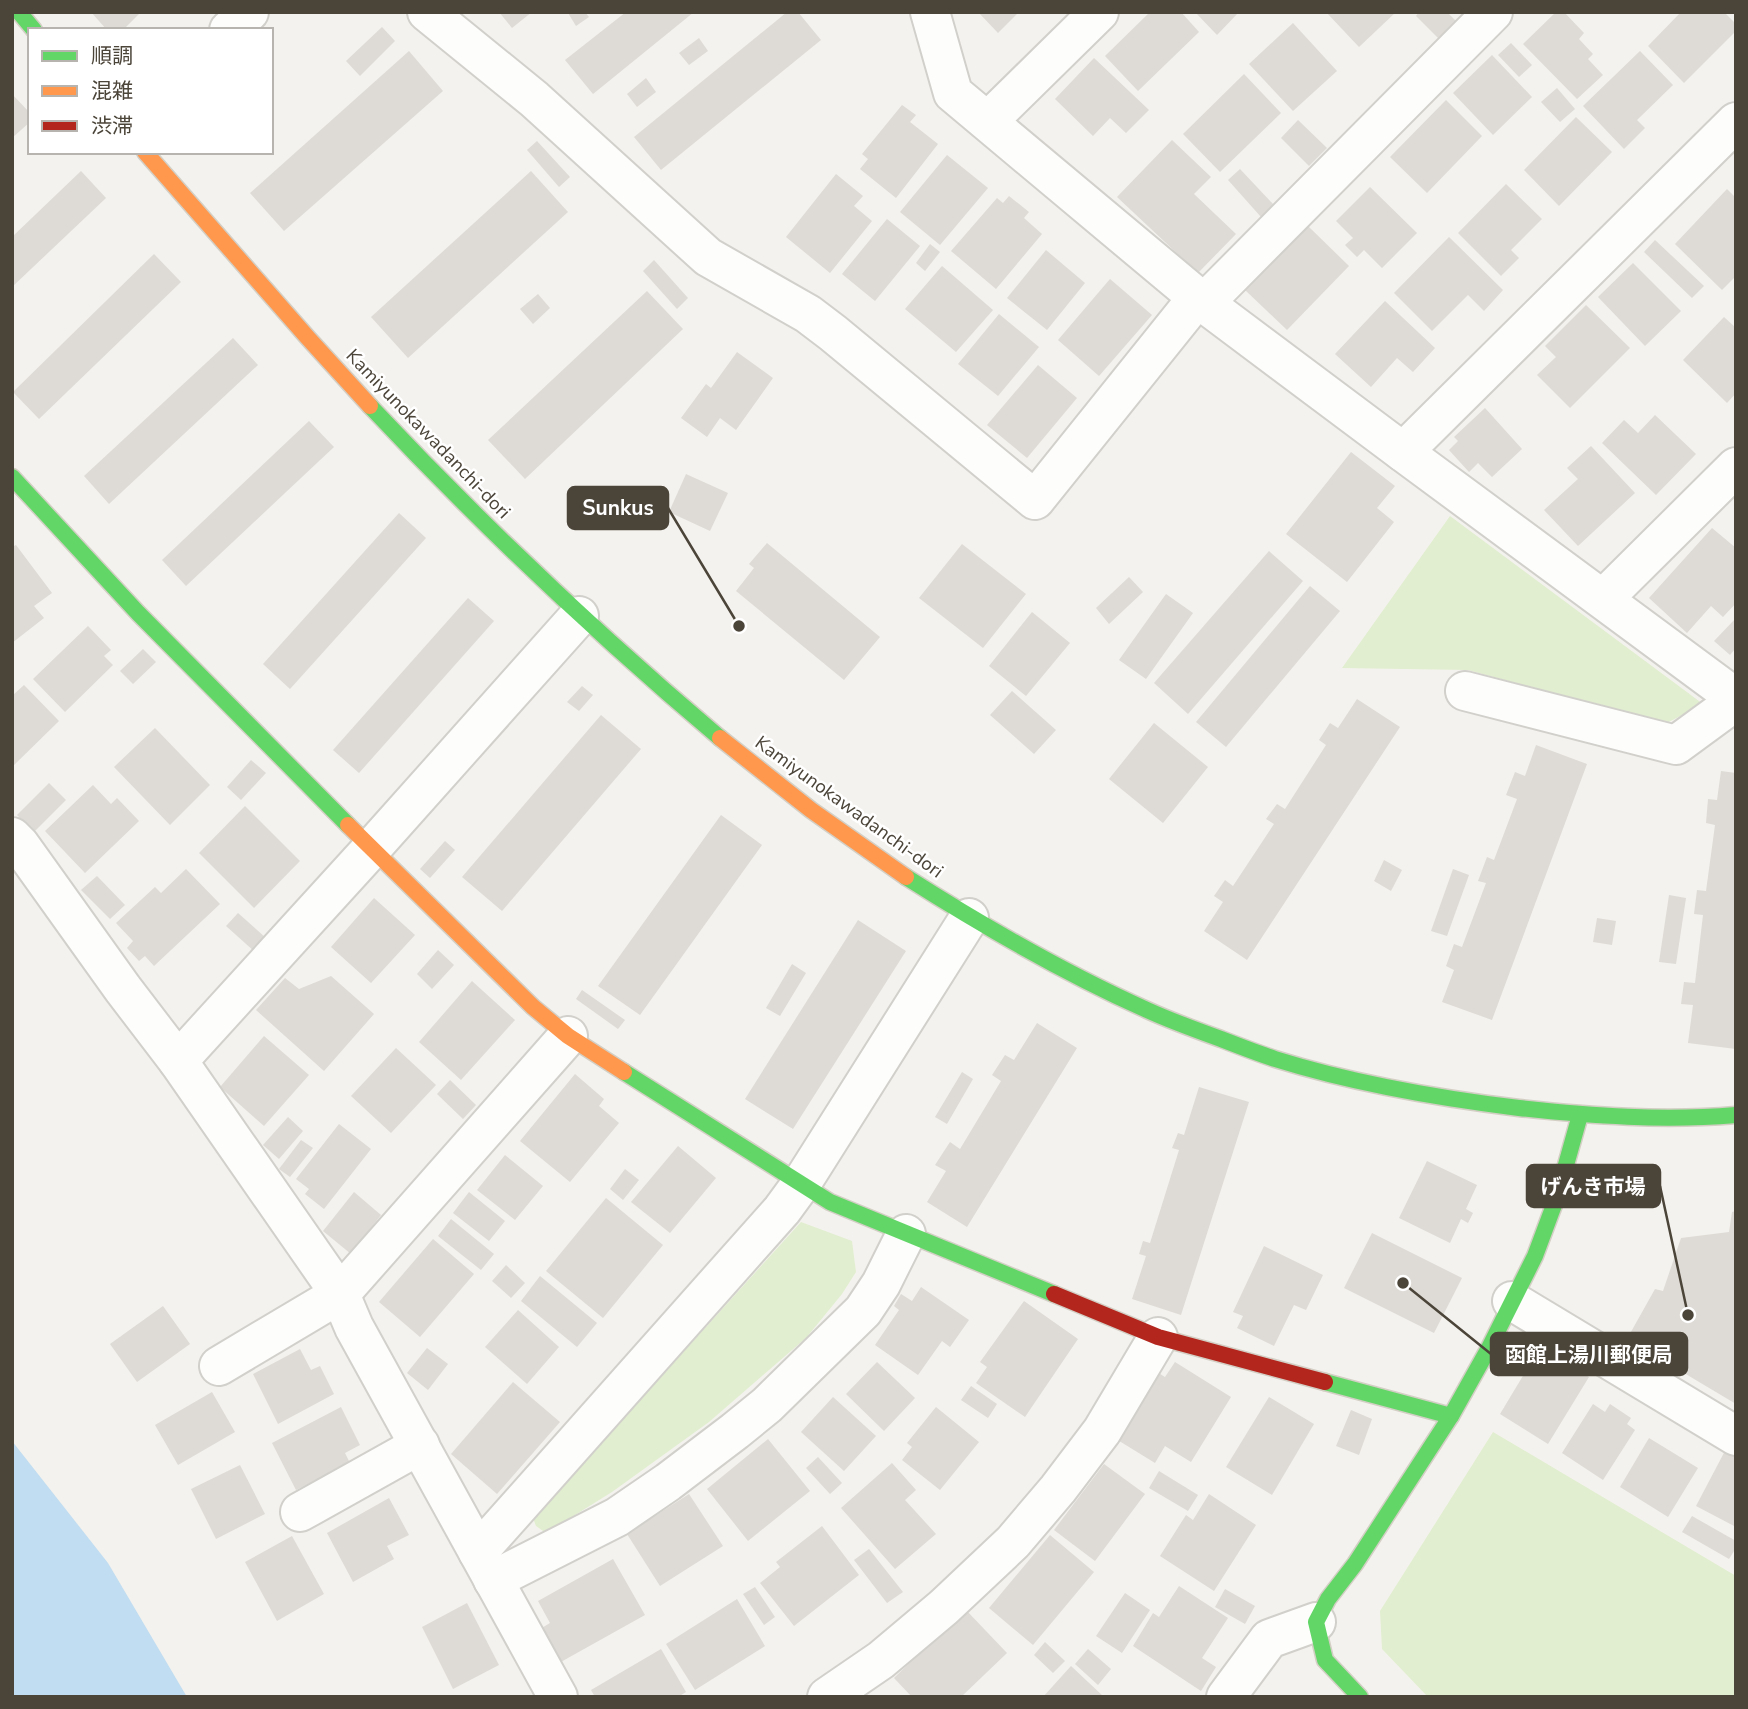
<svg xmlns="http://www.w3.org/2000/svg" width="1748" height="1709" viewBox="0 0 1748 1709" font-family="'Nunito Sans','Noto Sans JP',sans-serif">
	<rect width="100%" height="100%" fill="#f4f2ee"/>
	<g fill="#e1eecf">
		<polygon points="1450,516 1703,704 1665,724 1468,670 1342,668"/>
		<polygon points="801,1222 852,1241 856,1272 842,1294 806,1338 709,1422 612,1492 546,1533 536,1526 533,1518"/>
		<polygon points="1493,1432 1736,1576 1736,1697 1428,1697 1382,1649 1380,1611"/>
	</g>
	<polygon fill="#c0ddf1" points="12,1441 108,1563 187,1697 12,1697"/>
	<g fill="#dedbd6">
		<polygon points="91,12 141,12 123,30 107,30"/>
		<polygon points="499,12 532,12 512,28"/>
		<polygon points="569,12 585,12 589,17 576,26 568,13"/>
		<polygon points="626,12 694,12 593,94 565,60"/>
		<polygon points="787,12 798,12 821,40 661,170 634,137"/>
		<polygon points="978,12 1019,12 998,33"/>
		<polygon points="1150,12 1181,12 1199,32 1138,91 1105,56"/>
		<polygon points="1195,12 1239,12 1217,35"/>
		<polygon points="1326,12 1396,12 1359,47"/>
		<polygon points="1419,12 1447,12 1457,22 1440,40 1416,16"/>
		<polygon points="1556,12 1564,12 1584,33 1579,39 1593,54 1588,59 1603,75 1577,99 1523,44"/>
		<polygon points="1681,12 1724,12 1736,24 1736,31 1684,83 1648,46"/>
		<polygon points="1293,23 1337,71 1293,111 1249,64"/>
		<polygon points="382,27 395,41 360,76 346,61"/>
		<polygon points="699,38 708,51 689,65 679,53"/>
		<polygon points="1511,43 1532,65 1519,77 1498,55"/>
		<polygon points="409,51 443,91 284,231 250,193"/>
		<polygon points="1640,51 1673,85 1637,120 1645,128 1624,149 1583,106"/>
		<polygon points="1492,55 1532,97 1493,135 1453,93"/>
		<polygon points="1094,58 1149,110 1126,133 1110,118 1093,136 1055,99"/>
		<polygon points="1244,74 1281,113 1220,172 1183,134"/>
		<polygon points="646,78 656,92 637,107 627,94"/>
		<polygon points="1557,88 1575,109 1560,122 1541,102"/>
		<polygon points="12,94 30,113 30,122 12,138"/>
		<polygon points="1446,100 1482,136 1427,193 1390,157"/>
		<polygon points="902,105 916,115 910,122 938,144 896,198 860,169 868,159 862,154"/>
		<polygon points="1576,117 1612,152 1559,206 1524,170"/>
		<polygon points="1298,120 1327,148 1309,166 1281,138"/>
		<polygon points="1172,140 1211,177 1194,194 1236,234 1198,273 1117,197"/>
		<polygon points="537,141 570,177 559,187 527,150"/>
		<polygon points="947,155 988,188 940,245 900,212"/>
		<polygon points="1240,169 1274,205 1261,217 1228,180"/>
		<polygon points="81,171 106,198 12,287 12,237"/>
		<polygon points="531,171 568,212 408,358 371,317"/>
		<polygon points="836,174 863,196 854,206 872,221 830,273 786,237"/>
		<polygon points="1506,184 1542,219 1511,250 1519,258 1501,276 1458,233"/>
		<polygon points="1370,187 1417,233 1382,268 1364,250 1357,257 1345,245 1353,238 1336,221"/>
		<polygon points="1727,189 1736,198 1736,276 1722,290 1675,244"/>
		<polygon points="1009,196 1029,212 1024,218 1042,234 996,289 951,251 997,198 1003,203"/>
		<polygon points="887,219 920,246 875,301 842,274"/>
		<polygon points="1308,226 1349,266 1287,330 1245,290"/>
		<polygon points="1449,237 1503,290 1484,311 1468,295 1432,331 1394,293"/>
		<polygon points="1655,240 1704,286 1692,298 1644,252"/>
		<polygon points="930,244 940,252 925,271 916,263"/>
		<polygon points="1046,250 1085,283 1047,330 1007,298"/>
		<polygon points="154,254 181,282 39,419 13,392"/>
		<polygon points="654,260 688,298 677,309 643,271"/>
		<polygon points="1633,263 1681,311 1645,346 1598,297"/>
		<polygon points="942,266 993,310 956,352 905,309"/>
		<polygon points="1110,279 1152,315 1099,376 1058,340"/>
		<polygon points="647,291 683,329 525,479 488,440"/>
		<polygon points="538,294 550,308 533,324 520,309"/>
		<polygon points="1385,301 1435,348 1413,372 1397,358 1371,387 1335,354"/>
		<polygon points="1586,305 1630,348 1570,408 1537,375 1556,357 1545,346"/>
		<polygon points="999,314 1039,347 998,396 958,364"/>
		<polygon points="1724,317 1736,328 1736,393 1727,403 1683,360"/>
		<polygon points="233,338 258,365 109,504 84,476"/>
		<polygon points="737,352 773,378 736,430 720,418 707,437 681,418 706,384 711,388"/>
		<polygon points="1038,365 1077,398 1027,458 987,425"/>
		<polygon points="1485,408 1522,449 1492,477 1478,463 1469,472 1449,450 1458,441 1454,437"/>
		<polygon points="1655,415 1696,454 1656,495 1602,443 1624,420 1638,433"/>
		<polygon points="309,421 334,447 186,586 162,560"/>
		<polygon points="1591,446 1635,493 1578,546 1544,510 1578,479 1567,468"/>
		<polygon points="1351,452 1395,486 1377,508 1394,522 1347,582 1286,534"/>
		<polygon points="686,474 728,493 710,531 669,512"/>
		<polygon points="399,513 426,538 290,689 263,664"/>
		<polygon points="1712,528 1736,548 1736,603 1723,617 1711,606 1687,633 1649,598"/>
		<polygon points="767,543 880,637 844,680 736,591 754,568 749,564"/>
		<polygon points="962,544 1026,594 983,648 919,598"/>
		<polygon points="16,545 52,593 34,606 44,618 12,643 12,547"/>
		<polygon points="1269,551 1303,581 1188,714 1154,683"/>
		<polygon points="1129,577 1143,592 1109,624 1096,608"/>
		<polygon points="1310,586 1340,611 1226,747 1196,722"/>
		<polygon points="1166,594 1193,613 1146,679 1119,660"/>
		<polygon points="468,598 494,621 359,773 333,750"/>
		<polygon points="1032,612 1070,643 1026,696 989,666"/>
		<polygon points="1736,618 1736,648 1730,655 1714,641"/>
		<polygon points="88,626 111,650 104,656 113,665 65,712 33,679"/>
		<polygon points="143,649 156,662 133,684 120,671"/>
		<polygon points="24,685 59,721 12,767 12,696"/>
		<polygon points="582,686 593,695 579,711 567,702"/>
		<polygon points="1012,691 1056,730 1034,754 990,715"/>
		<polygon points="1357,699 1400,727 1247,960 1204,931 1223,902 1214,896 1225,880 1233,886 1274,824 1266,819 1277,804 1285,809 1326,745 1319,740 1330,723 1338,728"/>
		<polygon points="601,715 641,749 502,911 462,877"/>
		<polygon points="1154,723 1208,767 1163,823 1109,779"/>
		<polygon points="155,728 210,785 170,825 114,767"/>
		<polygon points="1536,745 1587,764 1492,1020 1442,1002 1454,970 1446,966 1454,944 1462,947 1486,883 1478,881 1487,857 1494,860 1517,799 1506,795 1515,772 1525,776"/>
		<polygon points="251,760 266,773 241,800 227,787"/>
		<polygon points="1721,771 1736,773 1736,1049 1688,1043 1693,1005 1681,1004 1684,982 1695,983 1703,915 1694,914 1697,890 1706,891 1715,825 1706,823 1708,799 1717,800"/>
		<polygon points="49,783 66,800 34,832 17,815"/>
		<polygon points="93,785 111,804 117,798 139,821 85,873 45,831"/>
		<polygon points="245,806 300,861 254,908 199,853"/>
		<polygon points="721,815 762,845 640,1015 598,986"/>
		<polygon points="445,841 455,850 430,878 420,869"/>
		<polygon points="1384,860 1402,870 1391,891 1374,881"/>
		<polygon points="186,869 220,904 154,966 145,956 139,961 127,948 133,941 116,923 155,887 161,893"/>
		<polygon points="1453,869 1469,875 1447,936 1431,931"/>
		<polygon points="97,876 125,905 110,919 81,890"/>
		<polygon points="1669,895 1686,898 1676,964 1659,962"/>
		<polygon points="374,898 415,935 371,983 331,947"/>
		<polygon points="238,913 266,938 255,952 226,926"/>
		<polygon points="1597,918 1616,921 1612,945 1593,942"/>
		<polygon points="858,920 906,951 793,1129 745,1099"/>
		<polygon points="438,950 454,965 432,989 417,974"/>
		<polygon points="792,964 806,973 780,1016 766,1008"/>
		<polygon points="331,976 374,1014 324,1071 256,1010 285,978 299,989"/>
		<polygon points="472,981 515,1020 461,1080 419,1042"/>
		<polygon points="582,990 625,1020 618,1029 576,999"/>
		<polygon points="1037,1023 1077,1048 967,1227 927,1202 946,1171 935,1165 950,1142 960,1149 1001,1081 992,1075 1005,1055 1014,1060"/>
		<polygon points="264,1036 309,1075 264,1126 220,1087"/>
		<polygon points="396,1048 436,1085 391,1133 351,1096"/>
		<polygon points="962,1072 973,1079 947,1124 935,1117"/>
		<polygon points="575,1074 604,1099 599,1106 619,1123 570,1182 520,1141"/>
		<polygon points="450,1080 476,1105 463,1119 437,1094"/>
		<polygon points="1199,1087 1249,1102 1181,1315 1132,1299 1146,1256 1139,1254 1143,1241 1150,1243 1179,1150 1172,1148 1178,1133 1184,1135"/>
		<polygon points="288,1117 303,1131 279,1159 263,1145"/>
		<polygon points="339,1124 371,1149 324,1209 305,1194 309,1189 296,1179"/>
		<polygon points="301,1140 313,1148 290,1177 279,1169"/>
		<polygon points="678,1146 716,1178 670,1233 631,1202"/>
		<polygon points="505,1155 543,1186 515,1220 477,1190"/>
		<polygon points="1427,1161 1477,1185 1466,1209 1473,1213 1468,1223 1461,1219 1450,1243 1399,1218"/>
		<polygon points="625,1169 639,1180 623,1200 610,1189"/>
		<polygon points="354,1192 381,1215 351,1254 323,1231"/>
		<polygon points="469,1192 505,1221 489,1241 453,1213"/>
		<polygon points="606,1198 663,1245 603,1318 546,1271"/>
		<polygon points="1736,1211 1736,1404 1627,1339 1655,1289 1663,1291 1681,1238 1729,1232 1732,1212"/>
		<polygon points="451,1219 494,1254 481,1270 438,1236"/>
		<polygon points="1372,1233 1462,1278 1434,1333 1344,1288"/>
		<polygon points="433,1239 474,1274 420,1337 379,1302"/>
		<polygon points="1264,1246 1323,1275 1306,1310 1294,1305 1274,1346 1237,1328 1243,1316 1233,1312"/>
		<polygon points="506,1265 525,1283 511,1298 492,1281"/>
		<polygon points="540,1276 597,1323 577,1347 521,1301"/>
		<polygon points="921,1287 969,1320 950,1347 942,1341 918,1375 875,1345 899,1310 894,1306 901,1294 912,1301"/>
		<polygon points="1024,1301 1078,1339 1025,1417 976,1383 987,1367 980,1362"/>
		<polygon points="163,1306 190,1344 137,1382 110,1344"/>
		<polygon points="518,1310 559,1347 527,1384 485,1347"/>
		<polygon points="427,1348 448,1364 428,1390 407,1373"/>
		<polygon points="300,1349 311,1370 320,1366 334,1394 278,1424 253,1374"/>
		<polygon points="1550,1353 1589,1377 1548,1444 1500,1414 1527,1369 1536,1375"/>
		<polygon points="877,1362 915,1398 884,1431 846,1394"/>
		<polygon points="1175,1362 1231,1397 1191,1462 1165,1446 1155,1463 1116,1439 1157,1372 1165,1377"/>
		<polygon points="513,1382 560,1422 497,1494 451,1454"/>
		<polygon points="971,1386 997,1404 988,1418 961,1400"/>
		<polygon points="212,1392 235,1432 178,1465 155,1425"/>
		<polygon points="833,1397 876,1436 844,1471 801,1432"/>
		<polygon points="1269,1397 1314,1424 1272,1495 1226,1467"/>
		<polygon points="1593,1404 1605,1412 1610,1404 1631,1418 1627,1424 1635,1430 1603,1480 1562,1453"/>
		<polygon points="341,1407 360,1445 345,1453 350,1463 296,1490 272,1443"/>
		<polygon points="936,1407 979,1442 940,1490 902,1460 912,1447 907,1443"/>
		<polygon points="1351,1410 1372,1419 1359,1455 1336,1446"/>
		<polygon points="1649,1438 1698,1468 1668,1517 1620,1487"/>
		<polygon points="768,1439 810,1491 748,1541 707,1489"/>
		<polygon points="1726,1449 1736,1454 1736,1527 1696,1506"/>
		<polygon points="818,1457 842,1483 830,1494 806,1468"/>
		<polygon points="892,1463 916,1490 905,1500 936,1534 895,1569 841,1508"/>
		<polygon points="1104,1464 1145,1494 1095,1561 1054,1530"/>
		<polygon points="240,1465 265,1514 216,1539 191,1489"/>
		<polygon points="1159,1471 1198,1495 1188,1511 1149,1488"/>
		<polygon points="689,1494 723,1546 660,1586 627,1534"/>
		<polygon points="1209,1494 1256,1525 1214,1591 1160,1556 1186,1515 1193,1520"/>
		<polygon points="389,1498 409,1535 387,1546 394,1559 353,1582 327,1533"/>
		<polygon points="1692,1516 1736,1541 1736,1548 1729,1559 1682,1532"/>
		<polygon points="822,1526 859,1575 794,1626 760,1583 780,1567 776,1562"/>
		<polygon points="1050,1535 1094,1572 1033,1645 989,1608"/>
		<polygon points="292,1536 324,1594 277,1621 245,1562"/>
		<polygon points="869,1549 903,1592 887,1603 854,1560"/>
		<polygon points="613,1559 645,1615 559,1663 540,1629 550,1623 538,1601"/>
		<polygon points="1179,1586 1228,1618 1202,1658 1216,1667 1201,1691 1133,1646 1153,1613 1159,1617"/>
		<polygon points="755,1587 775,1617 764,1625 743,1594"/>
		<polygon points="1225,1589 1255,1606 1245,1624 1215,1607"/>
		<polygon points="1125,1593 1150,1610 1122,1653 1096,1636"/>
		<polygon points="737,1599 765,1646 695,1690 666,1644"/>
		<polygon points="467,1603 499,1665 453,1689 422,1627"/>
		<polygon points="965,1609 1007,1653 961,1697 912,1697 894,1678"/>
		<polygon points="1045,1642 1065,1661 1053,1673 1034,1655"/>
		<polygon points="661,1649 686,1692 678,1697 595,1697 591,1690"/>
		<polygon points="1088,1649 1111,1669 1098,1685 1075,1664"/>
		<polygon points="1071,1666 1104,1697 1043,1697"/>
	</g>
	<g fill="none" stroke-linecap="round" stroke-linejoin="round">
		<defs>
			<g id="street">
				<polyline points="427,12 534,99 708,257 808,314 833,333 1035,500 1198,297"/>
				<polyline points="930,12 953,93 1204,303 1403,452 1736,698"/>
				<polyline points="229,30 249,12"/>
				<polyline points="988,121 1099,12"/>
				<polyline points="1204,303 1493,12"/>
				<polyline points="1403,452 1736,122"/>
				<polyline points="1603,599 1736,467"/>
				<polyline points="1465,691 1676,745 1736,701"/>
				<polyline points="12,837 20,845 123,989 178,1061 340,1294 354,1327 558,1697"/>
				<polyline points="178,1061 372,848 579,616"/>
				<polyline points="1512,1301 1736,1436"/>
				<polyline points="219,1366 340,1294 568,1036"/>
				<polyline points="300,1512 420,1445"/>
				<polyline points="478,1552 782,1210 801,1184 969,918"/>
				<polyline points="493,1580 617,1517 668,1482 735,1431 767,1405 863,1311 881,1284 906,1234"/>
				<polyline points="827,1697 881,1660 944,1607 1013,1542 1058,1489 1102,1431 1158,1337"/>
				<polyline points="1226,1697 1269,1639 1316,1622"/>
			</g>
			<g id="fast">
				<polyline points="19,12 34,30"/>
				<path d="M370,406c110,117 227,228 350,332"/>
				<polyline points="12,477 138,613 348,825"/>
				<path d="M906,877c77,49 156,95 241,133 24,11 49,20 74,29 18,7 36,14 54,20 80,25 162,39 244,49 73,8 144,13 217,7"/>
				<polyline points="624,1072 830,1202 1054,1294"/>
				<polyline points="1325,1382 1451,1416"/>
				<polyline points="1360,1697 1325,1660 1316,1622 1328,1599 1355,1564 1451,1416 1489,1348 1535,1256 1557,1197 1580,1115"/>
			</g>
			<g id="slow">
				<polyline points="145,152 308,338 370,406"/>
				<polyline points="720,738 811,810 906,877"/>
				<polyline points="348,825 533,1007 568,1036 624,1072"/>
			</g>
			<polyline id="jam" points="1054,1294 1158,1337 1325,1382"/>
		</defs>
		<use href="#street" stroke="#d2d0cb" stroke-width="42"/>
		<use href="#fast" stroke="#d3cfc5" stroke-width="19"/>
		<use href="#slow" stroke="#d3cfc5" stroke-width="19"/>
		<use href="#jam" stroke="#d3cfc5" stroke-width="19"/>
		<use href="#street" stroke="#fdfdfc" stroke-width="38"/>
		<use href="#fast" stroke="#63d668" stroke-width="16"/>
		<use href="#slow" stroke="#ff974d" stroke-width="16"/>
		<use href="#jam" stroke="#b3261e" stroke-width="16"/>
	</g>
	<g text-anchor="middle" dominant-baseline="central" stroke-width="5" stroke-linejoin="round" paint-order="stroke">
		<g font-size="19" fill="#4b4439" stroke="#fff">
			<text transform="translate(428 434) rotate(46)">Kamiyunokawadanchi-dori</text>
			<text transform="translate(849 807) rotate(36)">Kamiyunokawadanchi-dori</text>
		</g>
	</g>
	<path fill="none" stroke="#4b4439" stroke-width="2.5" d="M739 626L668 508M1688 1315L1660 1186M1403 1283L1491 1354"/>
	<g fill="#4b4439" stroke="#fff" stroke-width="2.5">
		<circle cx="739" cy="626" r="7"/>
		<circle cx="1688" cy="1315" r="7"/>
		<circle cx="1403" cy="1283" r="7"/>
	</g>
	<g fill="#4b4439" stroke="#4b4439" stroke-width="2.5">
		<rect x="568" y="487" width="100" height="42" rx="7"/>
		<rect x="1527" y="1165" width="133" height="42" rx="7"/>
		<rect x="1491" y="1333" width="196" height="42" rx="7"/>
	</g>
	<g font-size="21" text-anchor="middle" font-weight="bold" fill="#fff">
		<text x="618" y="515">Sunkus</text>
		<text x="1593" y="1194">げんき市場</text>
		<text x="1589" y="1362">函館上湯川郵便局</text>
	</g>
	<rect width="1748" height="1709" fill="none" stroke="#4b4439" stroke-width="28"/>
	<rect x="28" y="28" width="245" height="126" fill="#ffffff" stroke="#b7b4b0" stroke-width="2"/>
	<rect x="42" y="51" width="35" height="10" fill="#63d668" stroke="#b7b4b0" stroke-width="2"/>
	<text x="91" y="63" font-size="21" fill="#4b4439">順調</text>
	<rect x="42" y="86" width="35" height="10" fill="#ff974d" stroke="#b7b4b0" stroke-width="2"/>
	<text x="91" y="98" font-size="21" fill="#4b4439">混雑</text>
	<rect x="42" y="121" width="35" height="10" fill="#b3261e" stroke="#b7b4b0" stroke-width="2"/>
	<text x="91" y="133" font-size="21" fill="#4b4439">渋滞</text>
</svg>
